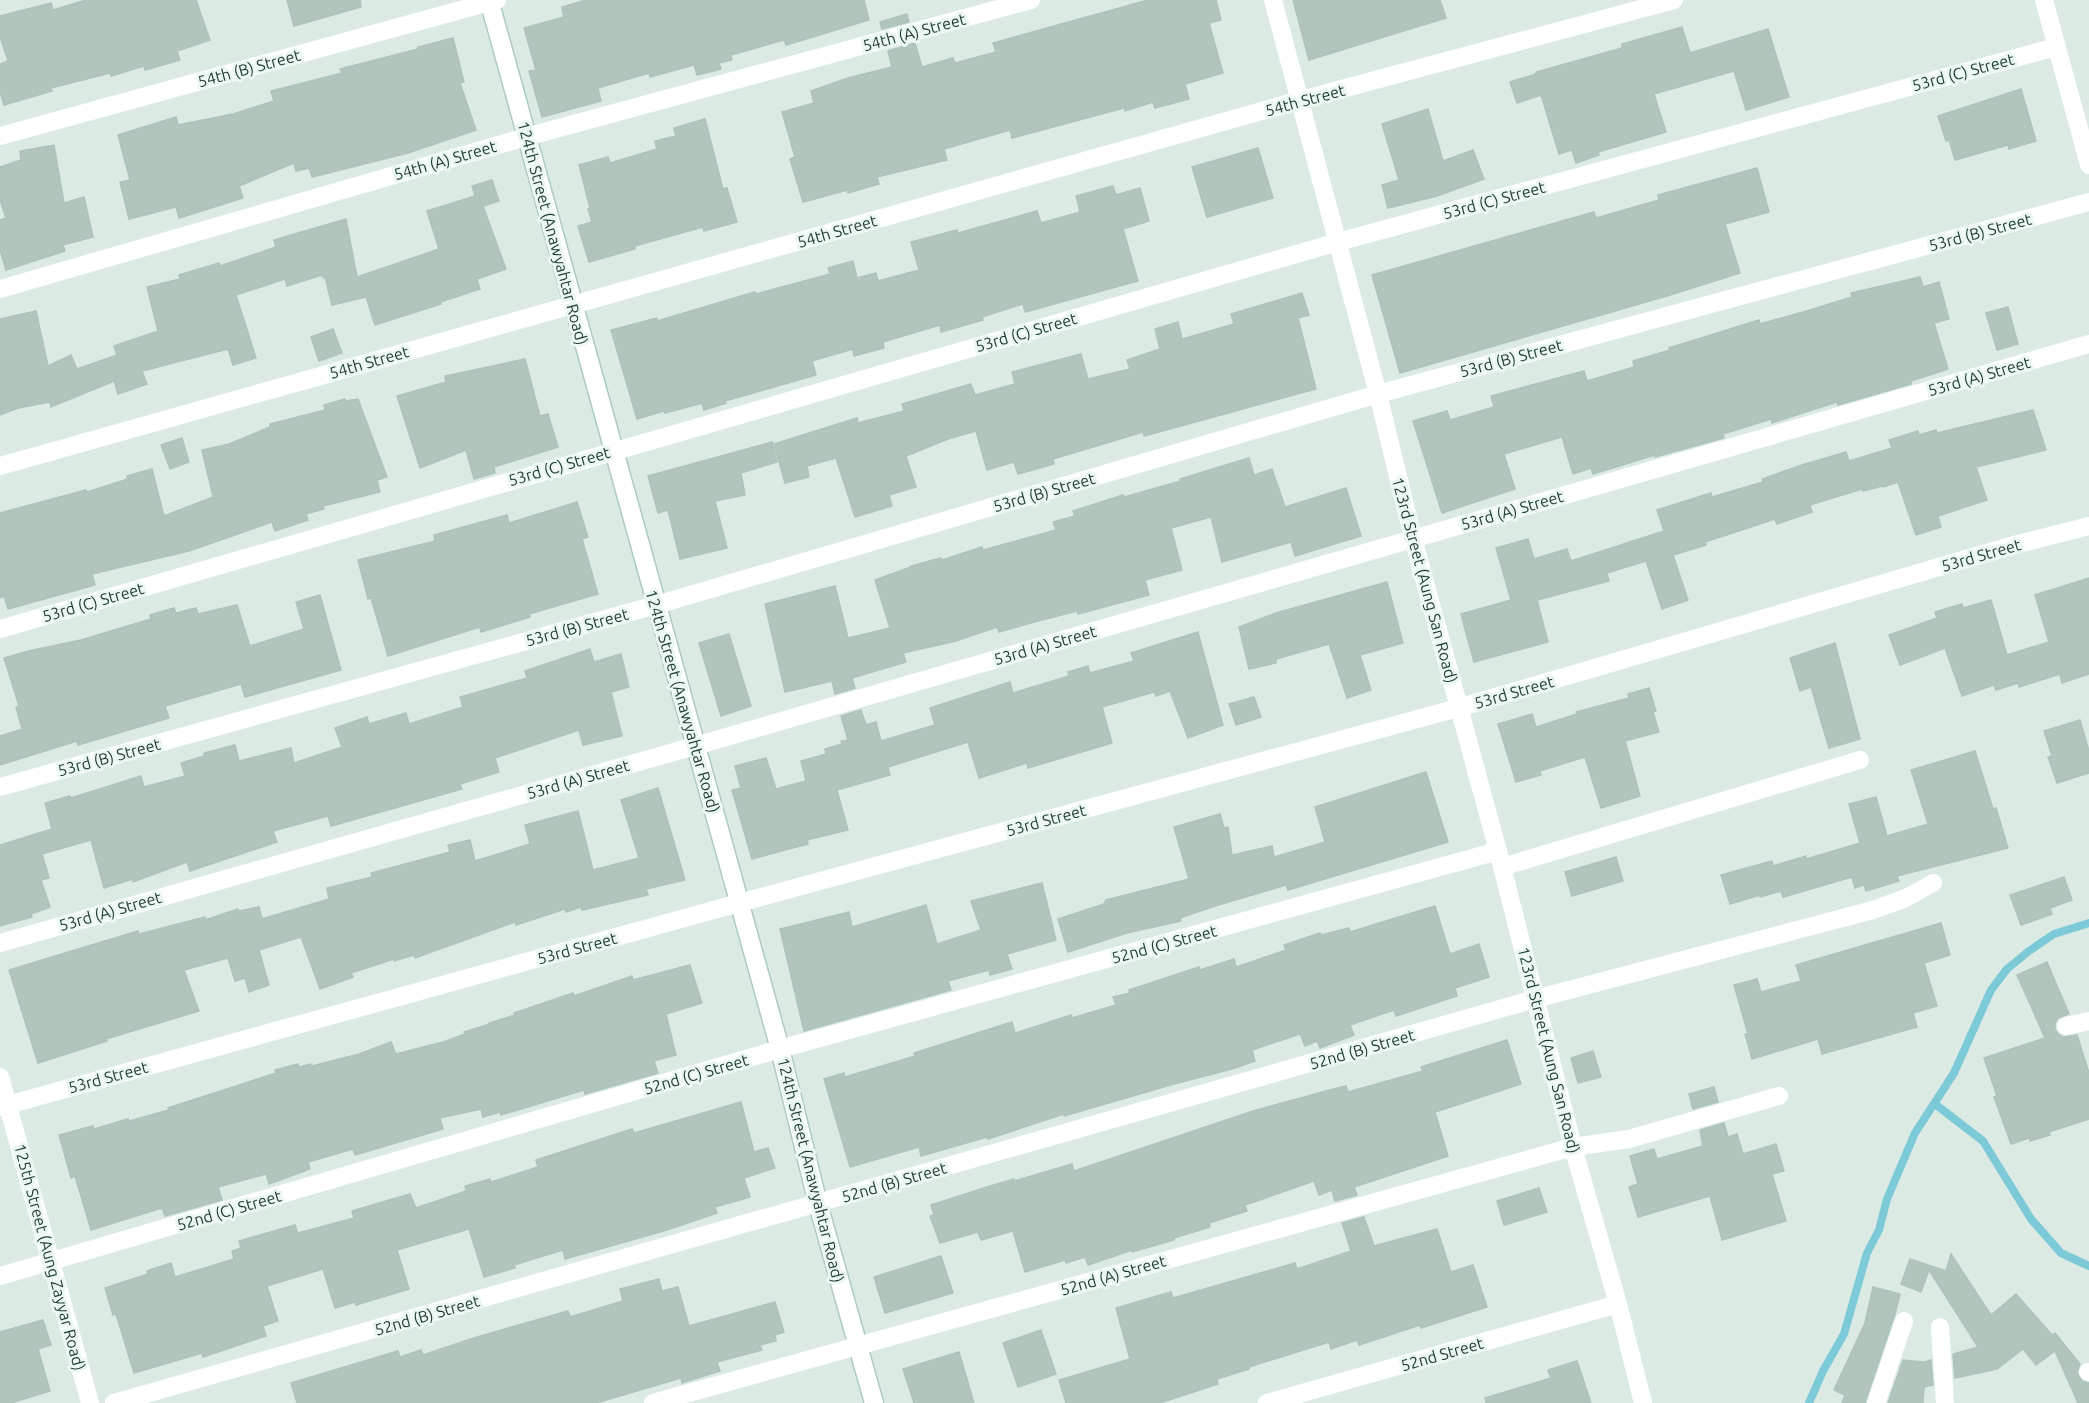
<svg xmlns="http://www.w3.org/2000/svg" width="2089" height="1403" viewBox="0 0 2089 1403" font-family="Ubuntu,sans-serif">
	<rect width="100%" height="100%" fill="#dceae4"/>
	<g fill="none" stroke-linecap="round" stroke-linejoin="round">
		<g stroke="#7ccad7" stroke-width="8">
			<polyline points="1935,1104 1983,1141 2031,1219 2061,1253 2089,1266"/>
			<polyline points="1809,1403 1823,1371 1844,1334 1867,1253 1879,1230 1887,1199 1915,1133 1954,1073 1991,990 2007,969 2029,951 2054,934 2089,923"/>
		</g>
	</g>
	<g fill="#b1c5bd" stroke="#aec4bb" stroke-width="1.5">
		<polygon points="86,0 196,0 210,40 177,51 180,60 145,70 144,66 111,76 110,73 51,88 52,91 4,105 0,91 0,64 8,61 0,36 0,16 51,3 53,10"/>
		<polygon points="287,0 360,0 361,7 294,26"/>
		<polygon points="586,0 864,0 869,20 786,45 784,40 731,55 732,60 719,63 721,69 697,75 694,65 650,77 649,73 598,88 601,101 542,117 529,71 536,70 524,28 564,17 562,7"/>
		<polygon points="1148,0 1216,0 1221,20 1209,23 1223,73 1185,84 1189,99 1155,108 1153,102 1125,111 1124,108 1012,138 1010,130 944,149 947,160 877,177 879,184 848,193 848,190 803,202 790,159 795,157 782,112 814,103 811,91 848,78 892,67 888,51 915,43 922,67 953,58 955,63 996,52 993,43"/>
		<polygon points="1293,0 1440,0 1446,18 1309,60"/>
		<polygon points="907,14 909,22 882,29 880,22"/>
		<polygon points="1682,27 1690,53 1768,29 1789,97 1746,110 1734,71 1654,94 1666,132 1598,152 1599,155 1576,163 1572,150 1559,154 1541,95 1517,103 1510,82 1536,74 1536,72 1622,48 1622,44"/>
		<polygon points="453,38 464,82 460,83 476,130 408,153 312,177 309,168 296,171 294,163 239,186 243,198 179,218 176,207 129,219 120,182 130,180 118,135 176,117 178,125 233,114 274,101 271,91 342,73 340,69 418,49 418,47"/>
		<polygon points="2021,89 2036,141 2009,149 2008,145 1955,160 1949,140 1946,141 1938,116"/>
		<polygon points="1428,109 1443,161 1473,150 1484,179 1437,196 1388,208 1382,185 1399,180 1382,124"/>
		<polygon points="705,119 723,189 727,188 737,222 704,231 703,227 635,246 635,249 589,262 578,226 592,222 588,209 590,208 579,165 608,157 610,163 657,149 655,141 676,136 674,128"/>
		<polygon points="54,145 64,203 84,197 93,237 63,245 65,251 6,270 0,250 0,220 6,218 0,200 0,167 21,160 20,151"/>
		<polygon points="1258,148 1273,198 1207,217 1192,167"/>
		<polygon points="1757,168 1769,212 1725,224 1740,273 1667,296 1400,373 1372,275 1594,212 1596,218 1659,200 1658,195"/>
		<polygon points="492,180 499,201 483,206 506,269 477,279 480,289 440,302 441,304 375,325 366,297 332,305 325,277 323,278 322,275 287,286 285,279 236,295 256,358 233,365 228,349 142,371 147,384 118,394 114,381 51,407 50,402 18,408 0,415 0,319 36,311 48,366 71,355 77,369 117,355 114,346 158,331 147,287 180,279 179,275 219,263 220,266 276,247 274,240 346,219 357,277 439,249 427,211 475,196 472,186"/>
		<polygon points="1113,186 1116,195 1140,188 1149,221 1123,229 1138,281 1025,312 1023,304 982,317 983,320 941,332 940,325 883,342 884,348 854,356 853,349 812,361 816,375 725,401 726,403 704,410 702,403 665,413 664,411 637,419 611,330 657,318 657,321 755,292 756,294 830,274 828,268 853,261 857,278 876,273 878,281 919,270 911,242 957,230 958,233 1037,211 1041,223 1080,212 1076,196"/>
		<polygon points="1920,277 1923,287 1939,282 1949,319 1934,323 1948,369 1911,381 1911,384 1838,405 1837,402 1772,423 1771,419 1723,434 1724,438 1655,457 1655,455 1593,474 1591,468 1573,474 1562,437 1504,454 1515,489 1442,513 1413,421 1447,411 1450,420 1494,407 1491,396 1584,371 1587,381 1634,367 1633,361 1670,350 1669,348 1759,320 1760,324 1810,310 1852,297 1851,293"/>
		<polygon points="1302,293 1309,315 1298,318 1316,389 1144,436 1143,432 1053,459 1054,464 1018,474 1014,462 987,470 976,431 948,439 906,456 916,487 889,495 892,506 855,517 836,458 807,466 809,477 785,483 774,444 857,418 858,423 904,411 902,404 971,384 975,395 1015,384 1012,372 1081,354 1088,379 1130,369 1127,360 1160,349 1155,329 1178,322 1182,339 1234,324 1231,314"/>
		<polygon points="2008,307 2018,344 1997,350 1986,313"/>
		<polygon points="333,329 342,353 319,361 311,337"/>
		<polygon points="525,359 540,416 548,414 558,447 494,467 495,473 474,479 466,450 420,468 397,396 446,382 445,376"/>
		<polygon points="345,399 345,401 358,399 387,477 377,480 380,492 323,506 324,509 306,514 308,520 275,531 272,522 189,551 92,574 95,585 8,609 4,596 0,598 0,513 86,490 87,492 128,479 127,476 152,469 164,516 213,497 202,450 229,444 270,427 270,424 325,410 324,405"/>
		<polygon points="2033,410 2046,450 1976,467 1987,500 1938,516 1941,527 1916,535 1898,482 1883,487 1882,486 1863,491 1862,489 1810,505 1812,512 1777,524 1775,519 1705,542 1706,545 1673,555 1688,600 1662,609 1646,561 1607,573 1609,581 1537,600 1548,642 1474,662 1461,614 1511,600 1496,548 1528,539 1534,559 1567,549 1571,561 1664,531 1657,510 1711,493 1712,497 1763,482 1762,479 1802,465 1846,452 1849,461 1892,448 1889,440 1918,431 1919,435 1936,430 1937,433"/>
		<polygon points="182,438 189,462 170,469 161,445"/>
		<polygon points="772,442 777,462 741,473 745,495 715,501 727,548 680,559 668,510 658,513 648,476"/>
		<polygon points="1249,458 1254,475 1272,469 1285,507 1346,488 1361,536 1295,556 1291,542 1222,562 1211,517 1171,528 1182,570 1145,580 1149,595 1078,614 1077,611 1038,621 999,632 997,627 956,641 903,653 906,662 852,678 855,688 835,694 832,681 785,692 765,604 835,586 848,638 890,628 875,580 911,567 911,566 941,558 942,560 982,547 983,550 1056,530 1053,522 1075,516 1073,511 1123,495 1124,497 1181,481 1180,479"/>
		<polygon points="577,502 588,537 582,539 598,594 529,614 530,617 481,632 480,627 388,656 371,598 368,599 358,560 435,541 434,535 485,521 507,515 509,523"/>
		<polygon points="2089,578 2089,674 2062,683 2060,674 2019,687 2018,683 1996,690 1994,685 1962,696 1945,648 1900,665 1889,635 1937,618 1935,612 1962,604 1963,608 1991,600 2007,655 2049,642 2035,595"/>
		<polygon points="1387,582 1403,643 1360,655 1371,690 1347,698 1329,644 1276,659 1276,663 1249,669 1239,627 1276,613"/>
		<polygon points="320,595 341,670 245,697 241,684 165,706 169,718 78,745 77,741 0,765 0,736 22,729 16,707 19,706 4,658 28,651 81,640 151,619 150,615 174,608 176,613 196,608 198,614 237,605 250,646 304,629 296,602"/>
		<polygon points="1198,632 1223,725 1188,738 1170,691 1156,696 1154,692 1102,707 1112,743 1028,768 1027,763 979,778 968,742 888,767 890,775 837,790 848,830 807,840 808,844 752,859 732,790 741,788 735,766 766,758 776,789 806,781 801,761 826,754 825,749 842,744 841,741 848,740 841,716 861,710 866,725 876,722 881,741 935,725 930,708 1010,682 1013,693 1069,676 1068,672 1088,666 1090,673 1134,661 1131,653"/>
		<polygon points="729,634 751,706 721,716 699,643"/>
		<polygon points="1835,643 1860,739 1829,748 1811,687 1800,691 1790,658"/>
		<polygon points="590,649 594,662 621,654 629,687 611,692 622,736 583,745 579,730 495,758 499,772 460,784 462,789 331,826 328,816 273,831 277,842 190,871 187,862 133,882 133,879 104,888 91,840 42,854 49,878 41,880 50,907 31,914 32,917 0,926 0,845 52,829 45,803 70,796 71,798 141,776 144,787 185,776 181,763 204,756 204,753 235,745 239,761 291,748 294,763 342,747 335,728 367,717 369,724 406,713 409,724 463,707 460,697 527,678 525,671"/>
		<polygon points="1649,688 1656,711 1653,712 1659,732 1625,741 1640,796 1601,808 1585,757 1540,771 1541,775 1516,782 1498,724 1532,714 1536,727 1577,714 1576,712 1629,698 1628,694"/>
		<polygon points="1254,697 1261,717 1236,725 1229,704"/>
		<polygon points="2080,720 2089,751 2089,773 2057,783 2048,757 2052,756 2044,731"/>
		<polygon points="1975,751 1993,809 1996,808 2008,848 1897,876 1899,881 1866,891 1864,885 1855,888 1852,877 1783,897 1781,891 1760,897 1760,895 1730,904 1721,875 1772,861 1773,866 1806,856 1806,859 1860,843 1849,804 1876,797 1887,836 1928,824 1911,770"/>
		<polygon points="1426,772 1448,842 1288,890 1286,885 1215,906 1180,918 1181,921 1127,933 1068,952 1058,919 1104,904 1106,900 1189,879 1174,827 1220,814 1224,828 1228,827 1232,855 1272,846 1274,857 1325,842 1315,807"/>
		<polygon points="658,788 685,880 646,889 648,895 582,910 581,907 566,912 565,909 516,925 515,922 415,958 414,955 394,961 394,959 351,973 353,977 320,989 301,937 259,950 269,985 249,992 245,978 235,981 228,958 184,970 199,1011 106,1039 107,1041 38,1063 9,970 138,931 139,934 205,917 205,920 238,909 239,911 259,907 262,919 329,899 327,888 372,877 371,873 450,852 448,845 470,840 475,861 530,844 525,825 578,811 593,870 639,858 621,800"/>
		<polygon points="1616,857 1623,881 1572,896 1565,872"/>
		<polygon points="2064,877 2072,900 2050,908 2052,914 2021,925 2010,895"/>
		<polygon points="1042,883 1056,940 1007,954 1012,969 990,975 989,970 948,981 951,990 804,1031 780,929 849,912 852,927 926,905 937,944 981,930 971,901"/>
		<polygon points="1435,906 1450,954 1479,944 1489,977 1455,988 1457,996 1396,1016 1394,1010 1350,1025 1354,1035 1320,1048 1317,1041 1305,1046 1300,1034 1252,1050 1255,1061 1232,1069 1174,1084 1064,1116 1064,1114 988,1139 987,1137 921,1156 919,1147 850,1167 824,1079 844,1073 845,1077 915,1056 914,1053 1012,1022 1015,1033 1071,1015 1072,1018 1116,1005 1113,997 1130,993 1129,990 1199,967 1200,970 1234,959 1236,967 1286,950 1284,945 1320,933 1321,935 1349,928 1350,932"/>
		<polygon points="1941,923 1950,955 1924,963 1937,1006 1913,1013 1917,1027 1822,1054 1818,1039 1752,1059 1745,1034 1748,1034 1734,985 1757,979 1761,992 1801,981 1796,965"/>
		<polygon points="2047,962 2069,1014 2058,1018 2055,1023 2055,1029 2058,1034 2063,1037 2077,1035 2089,1073 2089,1119 2049,1132 2050,1135 2030,1141 2029,1138 2011,1144 1994,1097 1997,1096 1984,1058 2045,1038 2017,975"/>
		<polygon points="690,965 702,1003 666,1014 676,1055 654,1061 658,1073 585,1094 584,1090 501,1115 500,1112 483,1117 481,1109 440,1118 443,1129 355,1155 353,1149 308,1162 310,1169 269,1184 266,1174 218,1187 222,1200 165,1216 162,1208 91,1230 75,1176 71,1178 59,1135 93,1126 94,1129 128,1119 129,1121 169,1110 168,1108 276,1073 275,1070 298,1064 299,1067 311,1064 312,1066 359,1054 391,1042 396,1054 443,1042 465,1034 464,1032 490,1024 489,1023 515,1015 514,1013 573,993 574,996 632,976 633,980"/>
		<polygon points="1507,1040 1521,1084 1435,1112 1448,1156 1354,1187 1357,1195 1335,1201 1332,1190 1319,1195 1314,1181 1245,1205 1247,1211 1209,1223 1210,1227 1174,1238 1174,1240 1132,1252 1132,1250 1088,1265 1085,1257 1066,1263 1065,1260 1025,1272 1013,1231 981,1240 978,1232 940,1243 930,1216 934,1215 931,1205 987,1187 1014,1179 1014,1181 1072,1164 1074,1171 1253,1111 1326,1091 1346,1086 1348,1092 1423,1071 1421,1067"/>
		<polygon points="1593,1051 1601,1077 1578,1083 1571,1058"/>
		<polygon points="1714,1087 1718,1102 1693,1109 1689,1094"/>
		<polygon points="741,1102 754,1152 768,1148 775,1168 744,1178 750,1197 715,1207 717,1213 667,1230 565,1259 563,1250 514,1265 515,1268 484,1277 469,1229 397,1250 409,1289 356,1305 355,1302 335,1308 323,1269 267,1286 278,1321 263,1326 266,1336 203,1357 202,1353 134,1373 116,1314 113,1315 105,1288 148,1274 147,1271 171,1263 175,1277 234,1259 232,1251 241,1248 239,1241 295,1225 298,1233 354,1218 352,1211 410,1194 416,1208 466,1191 465,1186 490,1179 491,1182 538,1167 536,1160 632,1129 634,1133"/>
		<polygon points="1724,1123 1728,1137 1737,1134 1743,1154 1776,1144 1784,1171 1772,1174 1786,1221 1722,1240 1710,1196 1638,1217 1629,1187 1638,1184 1630,1156 1654,1149 1657,1159 1703,1146 1700,1130"/>
		<polygon points="1539,1188 1547,1212 1504,1225 1497,1201"/>
		<polygon points="1364,1217 1374,1246 1437,1229 1451,1272 1473,1265 1487,1307 1421,1328 1420,1325 1359,1345 1357,1340 1331,1349 1329,1342 1249,1367 1249,1369 1217,1379 1218,1384 1160,1403 1066,1403 1059,1380 1130,1359 1116,1308 1171,1292 1173,1298 1295,1263 1297,1269 1351,1251 1342,1223"/>
		<polygon points="1951,1254 1991,1315 2016,1294 2052,1335 2055,1333 2080,1364 2077,1373 2082,1381 2089,1383 2089,1403 2078,1403 2055,1351 2036,1365 2023,1349 1997,1369 1955,1378 1953,1354 1978,1347 1929,1270 1921,1292 1901,1284 1910,1259 1946,1271"/>
		<polygon points="941,1256 953,1293 885,1313 874,1277"/>
		<polygon points="659,1279 662,1291 678,1287 689,1326 775,1302 784,1332 775,1335 776,1341 760,1345 762,1350 717,1362 720,1371 682,1383 681,1378 596,1403 297,1403 291,1383 398,1351 400,1357 421,1350 423,1355 477,1337 568,1311 570,1317 623,1301 620,1289"/>
		<polygon points="1873,1287 1900,1294 1895,1314 1865,1403 1842,1403 1845,1395 1834,1390 1865,1323"/>
		<polygon points="43,1320 51,1345 38,1349 50,1391 11,1403 0,1403 0,1332"/>
		<polygon points="1041,1330 1056,1374 1018,1387 1003,1343"/>
		<polygon points="959,1352 974,1403 914,1403 903,1369"/>
		<polygon points="1903,1360 1924,1362 1931,1360 1933,1385 1924,1387 1923,1403 1888,1403"/>
		<polygon points="1577,1361 1591,1403 1486,1403 1485,1398 1551,1378 1548,1370"/>
	</g>
	<g fill="none" stroke-linecap="round" stroke-linejoin="round">
		<defs>
			<polyline id="secondary" points="489,0 780,1049 818,1204 874,1403"/>
		</defs>
		<use href="#secondary" stroke="#aecbc0" stroke-width="21"/>
		<g stroke="#fff" stroke-width="18">
			<polyline points="1273,0 1378,394 1413,538 1498,851 1573,1147 1618,1304 1643,1403"/>
			<polyline points="2044,0 2089,165"/>
			<polyline points="0,136 497,0"/>
			<polyline points="0,289 526,137 1031,0"/>
			<polyline points="0,466 1301,100 1674,0"/>
			<polyline points="0,629 1338,242 2056,47"/>
			<polyline points="0,787 656,605 1378,394 2089,202"/>
			<polyline points="1502,867 1860,760"/>
			<polyline points="0,943 695,746 2089,344"/>
			<polyline points="2066,1026 2089,1021"/>
			<polyline points="0,1077 90,1403"/>
			<polyline points="0,1107 739,903 1458,708 2014,545 2089,526"/>
			<polyline points="0,1276 780,1049 1498,851"/>
			<polyline points="1940,1327 1945,1403"/>
			<polyline points="2088,1372 2089,1372"/>
			<polyline points="114,1403 1535,999 1873,910 1906,898 1933,883"/>
			<polyline points="653,1403 1573,1147 1629,1139 1779,1096"/>
			<polyline points="1267,1403 1618,1304"/>
			<polyline points="1876,1403 1904,1321"/>
		</g>
		<use href="#secondary" stroke="#fff" stroke-width="18"/>
	</g>
	<g text-anchor="middle" dominant-baseline="central" stroke-width="6" stroke-linejoin="round" paint-order="stroke">
		<g font-size="16" fill="#1c3b32" stroke="#ecf7f2">
			<text transform="translate(914 32) rotate(-15)">54th (A) Street</text>
			<text transform="translate(249 68) rotate(-15)">54th (B) Street</text>
			<text transform="translate(1963 72) rotate(-15)">53rd (C) Street</text>
			<text transform="translate(1305 100) rotate(-15)">54th Street</text>
			<text transform="translate(445 160) rotate(-16)">54th (A) Street</text>
			<text transform="translate(1494 200) rotate(-15)">53rd (C) Street</text>
			<text transform="translate(837 231) rotate(-16)">54th Street</text>
			<text transform="translate(1980 232) rotate(-15)">53rd (B) Street</text>
			<text transform="translate(553 233) rotate(75)">124th Street (Anawyahtar Road)</text>
			<text transform="translate(1026 332) rotate(-16)">53rd (C) Street</text>
			<text transform="translate(1511 358) rotate(-15)">53rd (B) Street</text>
			<text transform="translate(369 362) rotate(-16)">54th Street</text>
			<text transform="translate(1979 376) rotate(-16)">53rd (A) Street</text>
			<text transform="translate(559 466) rotate(-16)">53rd (C) Street</text>
			<text transform="translate(1044 492) rotate(-16)">53rd (B) Street</text>
			<text transform="translate(1512 510) rotate(-16)">53rd (A) Street</text>
			<text transform="translate(1981 555) rotate(-16)">53rd Street</text>
			<text transform="translate(1425 580) rotate(75)">123rd Street (Aung San Road)</text>
			<text transform="translate(93 602) rotate(-16)">53rd (C) Street</text>
			<text transform="translate(577 627) rotate(-15)">53rd (B) Street</text>
			<text transform="translate(1045 645) rotate(-16)">53rd (A) Street</text>
			<text transform="translate(1514 692) rotate(-16)">53rd Street</text>
			<text transform="translate(683 701) rotate(74)">124th Street (Anawyahtar Road)</text>
			<text transform="translate(109 757) rotate(-15)">53rd (B) Street</text>
			<text transform="translate(578 779) rotate(-16)">53rd (A) Street</text>
			<text transform="translate(1046 820) rotate(-15)">53rd Street</text>
			<text transform="translate(110 911) rotate(-16)">53rd (A) Street</text>
			<text transform="translate(1164 944) rotate(-15)">52nd (C) Street</text>
			<text transform="translate(577 948) rotate(-15)">53rd Street</text>
			<text transform="translate(1362 1049) rotate(-16)">52nd (B) Street</text>
			<text transform="translate(1549 1050) rotate(76)">123rd Street (Aung San Road)</text>
			<text transform="translate(696 1074) rotate(-16)">52nd (C) Street</text>
			<text transform="translate(108 1077) rotate(-15)">53rd Street</text>
			<text transform="translate(811 1170) rotate(76)">124th Street (Anawyahtar Road)</text>
			<text transform="translate(894 1182) rotate(-16)">52nd (B) Street</text>
			<text transform="translate(229 1210) rotate(-16)">52nd (C) Street</text>
			<text transform="translate(50 1257) rotate(75)">125th Street (Aung Zayyar Road)</text>
			<text transform="translate(1113 1275) rotate(-16)">52nd (A) Street</text>
			<text transform="translate(427 1315) rotate(-16)">52nd (B) Street</text>
			<text transform="translate(1442 1354) rotate(-16)">52nd Street</text>
		</g>
	</g>
</svg>
